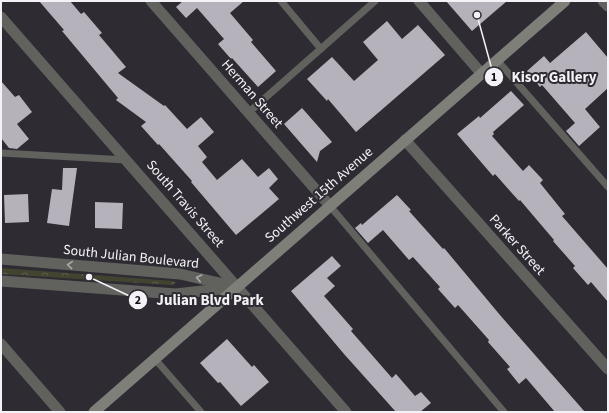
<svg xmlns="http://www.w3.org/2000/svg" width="609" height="413" viewBox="0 0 609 413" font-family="'Source Sans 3',sans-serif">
	<defs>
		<pattern id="park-crowns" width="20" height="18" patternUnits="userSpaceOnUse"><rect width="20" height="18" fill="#424430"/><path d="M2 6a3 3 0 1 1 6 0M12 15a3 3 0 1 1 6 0" fill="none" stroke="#5e5f4f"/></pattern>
	</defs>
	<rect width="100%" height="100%" fill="#2e2b33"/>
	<polygon fill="url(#park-crowns)" points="1,268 173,281 176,283 172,285 1,274"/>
	<g fill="#b5b2bc">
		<polygon points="39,1 70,1 81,14 84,12 102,33 99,35 126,67 118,73 164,106 165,105 187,129 201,117 214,132 198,146 207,157 202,162 217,180 242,159 258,177 269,168 278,179 269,188 279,199 236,235 191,182 192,181 159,144 158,145 141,126 146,122 116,100 118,98 62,31 64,30"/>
		<polygon points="183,1 244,1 230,13 253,40 251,42 276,71 258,87 232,58 231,59 218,44 224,39 197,8 186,18 176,7"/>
		<polygon points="446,1 507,1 472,31"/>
		<polygon points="387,21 402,39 418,25 445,55 356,132 328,99 327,101 307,79 332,57 354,81 378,60 363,42"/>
		<polygon points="586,32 608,58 608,88 585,109 600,127 579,146 566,131 575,123 542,85 540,87 527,71 544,56 550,63"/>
		<polygon points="1,81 15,97 19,95 32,112 17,124 29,139 17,149 9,148 1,138"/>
		<polygon points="511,91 524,105 493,132 494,134 492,136 523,171 529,165 543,180 540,183 565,214 562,216 608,269 608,302 591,282 588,285 573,268 575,266 553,241 554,240 520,200 519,201 495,174 493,176 457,134 479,116 480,118"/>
		<polygon points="302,108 332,142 320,151 317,162 284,124"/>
		<polygon points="63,168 77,168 69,226 47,223 52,189 62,190"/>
		<polygon points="28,194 29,222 5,223 4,195"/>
		<polygon points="397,195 411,210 409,211 443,249 444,248 500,315 585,412 555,412 526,378 519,384 507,369 510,367 488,342 489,340 458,305 455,308 438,289 440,287 413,257 409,260 383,230 368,243 355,228 361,223 362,225"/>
		<polygon points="95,202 123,203 122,229 95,228"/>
		<polygon points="332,256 341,266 327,278 335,286 324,296 353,329 351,331 392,378 396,374 415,396 421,392 431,403 420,412 396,412 344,354 291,291"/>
		<polygon points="227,339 252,367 254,365 269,382 241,406 220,382 218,383 200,363"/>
	</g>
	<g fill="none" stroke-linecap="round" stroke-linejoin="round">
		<g stroke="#61625e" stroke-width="7">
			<polyline points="281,1 321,49"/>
			<polyline points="497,60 608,187"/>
			<polyline points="248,113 375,1"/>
			<polyline points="1,153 126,160"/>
			<polyline points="330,206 504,412"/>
			<polyline points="155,359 201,412"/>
		</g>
		<g stroke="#61625e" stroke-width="11">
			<polyline points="151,1 330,206"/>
			<polyline points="419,1 481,73"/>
			<polyline points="1,17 346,412"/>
			<polyline points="405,140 608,369"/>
			<polyline points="1,344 60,412"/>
		</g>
		<g stroke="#61625e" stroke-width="11">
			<polyline points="603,1 608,6"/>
			<polyline points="1,259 180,274 237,287"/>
			<polyline points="1,281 176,294 229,288"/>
		</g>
		<polyline stroke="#7e7f79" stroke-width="11" points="94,412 565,1"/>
	</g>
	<defs><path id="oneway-chevron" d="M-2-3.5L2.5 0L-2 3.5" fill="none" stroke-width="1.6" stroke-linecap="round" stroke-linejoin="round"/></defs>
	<g stroke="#aaa">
		<use href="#oneway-chevron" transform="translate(70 265) rotate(-175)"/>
		<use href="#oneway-chevron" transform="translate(199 278) rotate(-167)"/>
	</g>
	<g text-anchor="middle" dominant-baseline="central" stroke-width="4" stroke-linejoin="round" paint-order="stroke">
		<g font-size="14" fill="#f4f2f7" stroke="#2e2b33">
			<text transform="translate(252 94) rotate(49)">Herman Street</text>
			<text transform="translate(319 195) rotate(-41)">Southwest 15th Avenue</text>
			<text transform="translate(185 204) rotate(49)">South Travis Street</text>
			<text transform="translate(517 245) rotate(48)">Parker Street</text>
			<text transform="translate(131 257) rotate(6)">South Julian Boulevard</text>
		</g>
	</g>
	<path fill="none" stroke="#f4f2f7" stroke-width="1.5" d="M477 15L494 77M89 277L138 300"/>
	<g fill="#f4f2f7" stroke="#2e2b33" stroke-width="1.5">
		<circle cx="477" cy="15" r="4"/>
		<circle cx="89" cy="277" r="4"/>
		<circle cx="494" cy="77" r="10"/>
		<circle cx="138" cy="300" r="10"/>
	</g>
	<g font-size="12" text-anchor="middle" font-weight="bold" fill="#111">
		<text x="494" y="81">1</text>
		<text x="138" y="304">2</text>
	</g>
	<g font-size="15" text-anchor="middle" font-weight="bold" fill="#f4f2f7" stroke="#2e2b33" stroke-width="4" stroke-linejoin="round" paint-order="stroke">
		<text x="554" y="82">Kisor Gallery</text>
		<text x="210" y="305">Julian Blvd Park</text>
	</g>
	<rect width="609" height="413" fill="none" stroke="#f4f2f7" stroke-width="4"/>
</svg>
